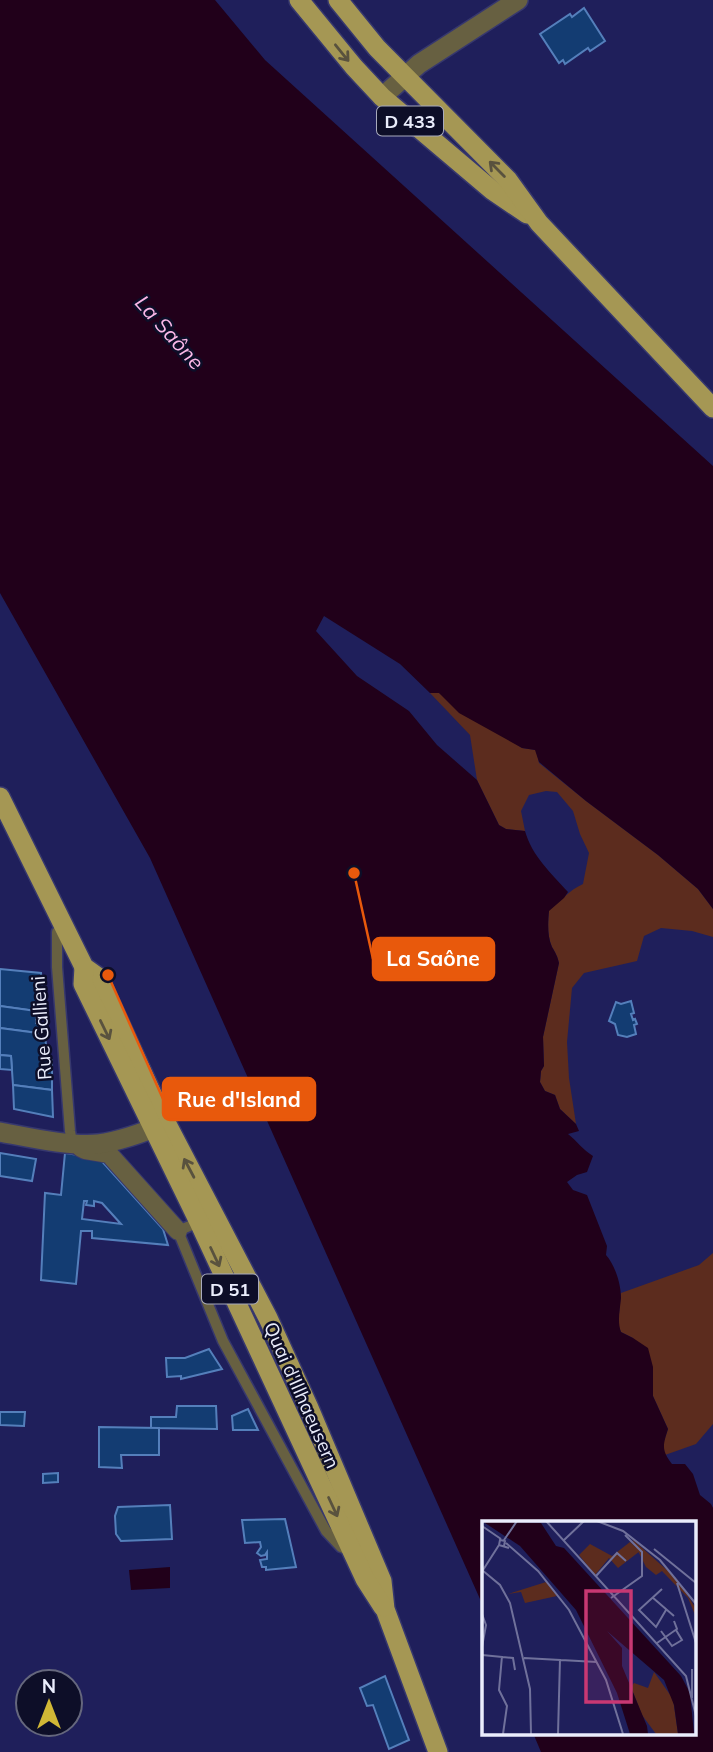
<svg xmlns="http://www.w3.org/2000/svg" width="713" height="1752" viewBox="0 0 713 1752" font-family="Mulish,sans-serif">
	<rect width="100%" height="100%" fill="#1f1f5b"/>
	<g fill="#5c2c1e">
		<path d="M430,693h9l83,55 14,2 3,13 47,38 72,54 40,34 15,20v28l-21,-6 -31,-3 -17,8 -7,25 -53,12 -12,15 -5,54 2,36 7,46 -16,-15 -5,-14 -10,-4 -5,-9 1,-11 3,-5 -1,-29 16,-74c-2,-8 -3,-9 -7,-16 -5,-11 -4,-25 -3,-37 13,-10 19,-19 34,-26l6,-31 -9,-19 -7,-23 -16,-19 -11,-1 -17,4 -8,16 4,20 -19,-2 -7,-4 -22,-45 -7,-45z"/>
		<polygon points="713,1253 713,1424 696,1444 665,1455 663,1444 668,1429 653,1396 652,1388 633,1338 621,1332 618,1325 621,1293 699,1265"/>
	</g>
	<g fill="#21001a">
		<path d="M0,0h215l50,60 448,406v443l-15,-20 -40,-34 -72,-54 -47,-39 -4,-12 -13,-2 -63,-35 -20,-20h-9l-30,-29 -76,-48 -8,15 41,45 52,35 28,34 40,35 22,45 7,4 19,2c7,25 26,42 43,61l-4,6 -15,13c-1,11 -2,25 3,36 4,7 5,8 7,16l-16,74 1,29 -3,5 -1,11 5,9 10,4 5,14 16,15 3,7 -11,3c9,7 15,16 25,22l-6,16 -10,3 -10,7 6,8 14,5 20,51 -1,9c9,10 15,29 15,43 -1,12 -4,23 0,34l12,6 15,10 5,19v29l15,33c-5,16 -7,21 4,35h13l8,10 7,21 11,9 2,4v244h-172l-8,-19h161v-210h-210v85l-334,-750 -150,-265z"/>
		<polygon points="170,1567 170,1588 131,1590 129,1570"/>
	</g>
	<g fill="#133c72" stroke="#547fbb" stroke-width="2" fill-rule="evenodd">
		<polygon points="584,8 605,41 590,51 588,48 565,64 563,60 559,63 540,34 570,14 572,17"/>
		<polygon points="0,969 41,973 44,1012 0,1006"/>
		<polygon points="631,1001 634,1013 631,1014 633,1020 635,1019 637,1024 634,1025 636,1034 627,1037 618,1035 615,1024 609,1021 616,1002 621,1004"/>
		<polygon points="0,1006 36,1011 36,1023 44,1024 45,1034 0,1028"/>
		<polygon points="0,1028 45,1034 47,1058 52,1060 52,1090 13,1085 11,1056 0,1055"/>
		<polygon points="0,1055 11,1056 12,1070 0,1069"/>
		<polygon points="13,1085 52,1090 53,1117 14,1109"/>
		<polygon points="0,1153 36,1159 32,1181 0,1176"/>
		<path d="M65,1153l34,5 64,71 5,16 -76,-7v-7h-11l-5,53 -35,-4 4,-87 16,2zM84,1201h3l-1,4 8,1v-5l8,2 19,21 -39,-5z"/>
		<polygon points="209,1349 222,1369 181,1379 181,1376 167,1377 166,1358 185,1358"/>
		<polygon points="177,1406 216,1406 217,1429 151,1428 151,1417 176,1417"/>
		<polygon points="248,1409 258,1430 233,1430 232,1416"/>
		<polygon points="0,1412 25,1412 24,1426 0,1425"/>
		<polygon points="99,1427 159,1428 159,1455 121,1455 122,1468 99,1467"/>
		<polygon points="58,1473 58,1482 43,1483 43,1474"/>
		<polygon points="170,1505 172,1539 121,1541 116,1534 115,1516 118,1507"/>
		<polygon points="285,1519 296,1567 266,1570 266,1567 262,1567 260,1560 267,1559 267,1552 265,1555 261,1556 257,1553 261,1547 260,1542 245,1543 242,1520"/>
		<polygon points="385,1676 409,1740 389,1749 373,1705 367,1706 360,1688"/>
	</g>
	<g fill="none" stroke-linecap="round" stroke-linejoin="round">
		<defs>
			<g id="service">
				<polyline points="65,927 57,932 57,967 70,1131 72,1143"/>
				<polyline points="201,1221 178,1231 223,1341 326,1531 341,1547 349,1550"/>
			</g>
			<polyline id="pedestrian" points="81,1148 85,1150 109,1154 178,1231"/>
			<g id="minor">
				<polyline points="382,97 419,64 518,0"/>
				<path d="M0,1132c27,5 71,15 98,12 23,-3 47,-12 68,-21"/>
			</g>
			<g id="primary">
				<polyline points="299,0 354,67 382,97 493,191 527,214"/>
				<polyline points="338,0 377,48 508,180 539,223 713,408"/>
				<polyline points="0,797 84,967 98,977 159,1109 268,1318 309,1408 382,1581 385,1609 438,1752"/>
				<polyline points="84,967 83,984 199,1222 365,1579 383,1607"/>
			</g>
		</defs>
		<use href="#service" stroke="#37386e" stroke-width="13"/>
		<use href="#pedestrian" stroke="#37386e" stroke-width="20"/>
		<use href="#minor" stroke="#37386e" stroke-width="22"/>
		<use href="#primary" stroke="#37386e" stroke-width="22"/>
		<use href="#service" stroke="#676041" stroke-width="10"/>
		<use href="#pedestrian" stroke="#676041" stroke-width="18"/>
		<use href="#minor" stroke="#676041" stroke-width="19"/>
		<use href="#primary" stroke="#a59754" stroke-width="19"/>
	</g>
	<defs><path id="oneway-shaft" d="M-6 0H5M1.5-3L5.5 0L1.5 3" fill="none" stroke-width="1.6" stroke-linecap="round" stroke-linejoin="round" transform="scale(1.75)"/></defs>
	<g stroke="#59523e">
		<use href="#oneway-shaft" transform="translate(342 53) rotate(51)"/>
		<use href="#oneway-shaft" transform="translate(497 169) rotate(-135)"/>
		<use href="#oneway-shaft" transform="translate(105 1030) rotate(64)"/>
		<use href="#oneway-shaft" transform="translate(189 1168) rotate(-118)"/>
		<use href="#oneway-shaft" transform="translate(215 1257) rotate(65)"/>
		<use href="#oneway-shaft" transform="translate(333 1507) rotate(65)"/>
	</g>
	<g text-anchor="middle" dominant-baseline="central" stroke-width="5" stroke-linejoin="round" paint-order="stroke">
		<g fill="#0d0e28" stroke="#a8aabc" stroke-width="2">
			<rect x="377" y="106.5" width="66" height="29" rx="5"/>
			<rect x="202" y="1274.5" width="56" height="29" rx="5"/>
		</g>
		<g font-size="18" font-weight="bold" fill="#eaedfc">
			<text x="410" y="121">D 433</text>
			<text x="230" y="1289">D 51</text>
		</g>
		<g font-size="19" fill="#eaedfc" stroke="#0d0e28">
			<text transform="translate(41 1028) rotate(-94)">Rue Gallieni</text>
			<text transform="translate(302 1395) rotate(66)">Quai d'Illhaeusern</text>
		</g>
		<g font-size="21" font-style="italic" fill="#fab7e7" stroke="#0d0e28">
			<text transform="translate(170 332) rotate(48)">La Saône</text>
		</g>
	</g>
	<g transform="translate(482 1521)">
		<rect width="214" height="214" fill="#1f1f5b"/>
		<path d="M150,18l45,40 18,28v8l-7,-17 -26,-27 -6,4 -10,-8zM148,21l10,9 -22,17 -9,-10 -14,17 -16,-20 11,-11 22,12zM64,61l11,14 -32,7 -4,-11 -13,2zM172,151l19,27 5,35h-22l-14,-19 -11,-28 3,-4 14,5z" fill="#5c2c1e"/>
		<path d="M0,0l59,2 15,23 8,2 117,128 9,17 4,41h-16l-4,-29 -10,-25 -57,-49 15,17v18l25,60 1,8h-18l-13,-41 -41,-83 -56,-64z" fill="#21001a"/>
		<path fill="none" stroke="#70719b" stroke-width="2" d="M64,0l140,155 10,40M115,0l26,10 37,29 36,44M0,5l19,13M22,19l13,-19M81,20l21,-20M24,22l32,28 31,39 37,70 17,54M22,25l1,-5 -5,-1 -1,5 10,3M172,28l42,34M0,49l18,15 10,18 20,86 1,45M1,49l16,-25M114,55l21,-23 9,8M195,62l19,60M180,68l-23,21 17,17 10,-17M170,76l22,19M129,77l31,-22v-24l-17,-17M0,93l4,11 -4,22M179,110l11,15 10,-6 -6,-10M175,122l20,-14 -3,-8M0,134l31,3 2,12M20,135l-3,34 8,16 -4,28M42,137l73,4M210,148v29M76,213l2,-75"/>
		<path fill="#c83873" fill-opacity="0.15" stroke="#c83873" stroke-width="3.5" d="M104,70h45v111h-45z"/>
		<rect width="214" height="214" fill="none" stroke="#eaedfc" stroke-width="3.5"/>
	</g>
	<path fill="none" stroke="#e8590c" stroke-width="2.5" d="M354 873L373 959M108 975L163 1099"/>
	<g fill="#e8590c" stroke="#0d0e28" stroke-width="2.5">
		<circle cx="354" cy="873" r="7"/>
		<circle cx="108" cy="975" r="7"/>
	</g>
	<g fill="#e8590c" stroke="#e8590c" stroke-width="2.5">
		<rect x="373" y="938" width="121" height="42" rx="7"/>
		<rect x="163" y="1078" width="152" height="42" rx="7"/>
	</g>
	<g font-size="21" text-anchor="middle" font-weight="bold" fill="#fff">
		<text x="433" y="966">La Saône</text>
		<text x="239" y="1107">Rue d'Island</text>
	</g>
	<g transform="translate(49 1703)"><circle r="33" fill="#0d0e28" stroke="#65677d" stroke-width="2"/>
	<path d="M0-5L12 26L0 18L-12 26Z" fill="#d1b736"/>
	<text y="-10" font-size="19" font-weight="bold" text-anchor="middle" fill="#eaedfc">N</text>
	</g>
</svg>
